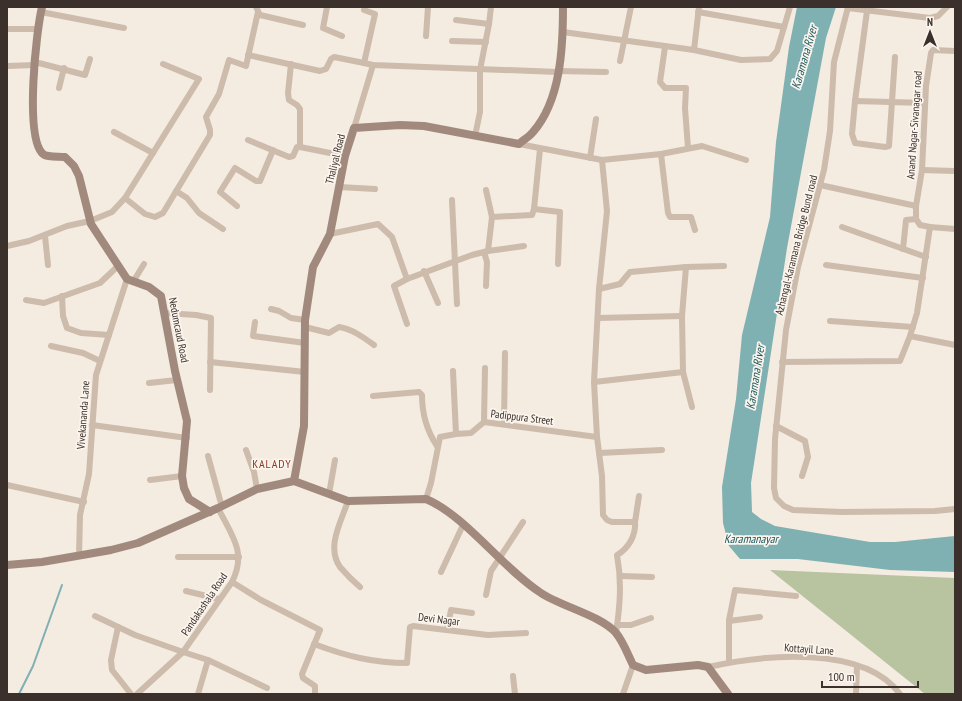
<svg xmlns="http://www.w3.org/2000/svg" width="962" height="701" viewBox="0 0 962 701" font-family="'PT Sans Narrow',sans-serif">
	<rect width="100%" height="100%" fill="#f4ebe1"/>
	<polygon fill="#b8c4a0" points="770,570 955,578 955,694 925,694"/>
	<polygon fill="#7fb0b2" points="797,7 836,7 826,38 787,248 751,483 752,512 761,519 775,526 870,542 895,542 955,536 955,572 890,570 798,559 740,559 729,546 723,523 722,487 736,399 742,335 770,217 776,142 789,47"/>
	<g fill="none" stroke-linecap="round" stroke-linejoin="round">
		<polyline stroke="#7fb0b2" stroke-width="2" points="19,694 33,666 62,585"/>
		<g stroke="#cdbbac" stroke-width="6">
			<polyline points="256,7 260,15 303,25"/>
			<polyline points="327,7 323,28 342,36"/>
			<polyline points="365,7 364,10 375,14 364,63 373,65 558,72"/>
			<polyline points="848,7 834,62 830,131 824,170 798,267 786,330 775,439 774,488 776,498 784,506 793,510 842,512 935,511 955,509"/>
			<polyline points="848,8 930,18 938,16 947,7"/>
			<polyline points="41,12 124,28"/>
			<polyline points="698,12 784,27"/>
			<polyline points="456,20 489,24"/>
			<polyline points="7,29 38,29"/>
			<polyline points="563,32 694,50 699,7"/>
			<polyline points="426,36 428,7"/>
			<polyline points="452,41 486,42"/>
			<polyline points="665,47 660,82 665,88 686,88 685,108 688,148"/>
			<polyline points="694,50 741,60 770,59 777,51 790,7"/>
			<polyline points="955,51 933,50 931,53 926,86 922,170 916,206 916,219 920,225 930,227 917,313 910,336 955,345"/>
			<polyline points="248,55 320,71 326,69 331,59 334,57 364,63"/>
			<polyline points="895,57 889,146 885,147 855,143 852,134 855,101 925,103"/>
			<polyline points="620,61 631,7"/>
			<polyline points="35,62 85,75 90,59"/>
			<polyline points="291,64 288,93 289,100 297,105 300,109 300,147"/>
			<polyline points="7,66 35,65"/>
			<polyline points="558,71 606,72"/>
			<polyline points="59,88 64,68"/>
			<polyline points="855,101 867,11"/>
			<polyline points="354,128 373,65"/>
			<polyline points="114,132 153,153"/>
			<polyline points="475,136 480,112 480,70 489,24 491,7"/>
			<polyline points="248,140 289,157 293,156 297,147 300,147 345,156"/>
			<path d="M519,144l83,16 5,51 -8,78 -5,93 3,55 5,39 1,39 4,5 5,2h23c1,13 -6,26 -18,33 5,27 3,51 -1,78"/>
			<polyline points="661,154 668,213 670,217 691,217 695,230"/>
			<polyline points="590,158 596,119"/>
			<polyline points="602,160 661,154 702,146 746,160"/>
			<polyline points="922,170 955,171"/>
			<polyline points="820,185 916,206"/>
			<polyline points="339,187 375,189"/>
			<polyline points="486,190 492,217"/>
			<polyline points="176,191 187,198 199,213 223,229"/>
			<polyline points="125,198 145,214 155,217 163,213 210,135 210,130 206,117 219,94 229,60 246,66 258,12"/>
			<polyline points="452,200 457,304"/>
			<polyline points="237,206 220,192 235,168 256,181 260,181 273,150"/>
			<polyline points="534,209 560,212 558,264"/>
			<polyline points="842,227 926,257"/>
			<polyline points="930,227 955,229"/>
			<polyline points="330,234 378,224 392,237 407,279 394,286 407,324"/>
			<polyline points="45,236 48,265"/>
			<polyline points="7,246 29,241 67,226 90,221 112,212 125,198 199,79 163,64"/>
			<polyline points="903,249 906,220 916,219"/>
			<polyline points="488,251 524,246"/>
			<polyline points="484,252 487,262 486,286"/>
			<polyline points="826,265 923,278"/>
			<polyline points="686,267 724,266"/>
			<polyline points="424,271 438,303"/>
			<polyline points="407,279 472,255 488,251 492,217 532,215 534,209 540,149"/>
			<polyline points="133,282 144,264"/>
			<polyline points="599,289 620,284 630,272 686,267 682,316 683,372 692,407"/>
			<polyline points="62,296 63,316 67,328 81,333 109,335"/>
			<polyline points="26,300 44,303 100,283 118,266"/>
			<polyline points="271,309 279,311 291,318 305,320"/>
			<polyline points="165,313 196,315 211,318 210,390"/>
			<polyline points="598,318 682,316"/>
			<polyline points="830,321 913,327"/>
			<polyline points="255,322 253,336 305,343"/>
			<path d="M305,327l24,6 10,-6c13,2 24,10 35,18"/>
			<polyline points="51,346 83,353 100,361"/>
			<polyline points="210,362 305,372"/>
			<polyline points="782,362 900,361 910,336"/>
			<polyline points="453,371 456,434"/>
			<polyline points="594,382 683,372"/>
			<polyline points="149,383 177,380"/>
			<path d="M373,396l46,-4 3,3c0,18 5,36 15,51"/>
			<polyline points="484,422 485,368"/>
			<polyline points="504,424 505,353"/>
			<polyline points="92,425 187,438"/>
			<polyline points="776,426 805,441 808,457 802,476"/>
			<polyline points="246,450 254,472 257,489"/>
			<polyline points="599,453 662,450"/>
			<polyline points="208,456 222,507"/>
			<polyline points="150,480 182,476"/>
			<polyline points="7,485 84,502"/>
			<polyline points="329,494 335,460"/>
			<polyline points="426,499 431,483 440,437 456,434 471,433 484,422 597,437"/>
			<path d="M348,501c-7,21 -22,46 -8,66 6,7 13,14 20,20"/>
			<polyline points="635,522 639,496"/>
			<polyline points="79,556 80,515 89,474 96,375 127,279"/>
			<polyline points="178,557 239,557"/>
			<polyline points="441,572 463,525"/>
			<polyline points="621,576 652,577"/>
			<polyline points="232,582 261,600 320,630 302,674 303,678 315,686 315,694"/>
			<polyline points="186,591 219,599"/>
			<polyline points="486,595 491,571 523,522"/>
			<polyline points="95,616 135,635 183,652 137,694"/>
			<polyline points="729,621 760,617"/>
			<polyline points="617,625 631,625 651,618"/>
			<polyline points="118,627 111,660 112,670 131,694"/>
			<polyline points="447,630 451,610 472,613"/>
			<path d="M314,644c32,12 59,19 93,19l3,-36 3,-1 75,9 38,-2"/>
			<polyline points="208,660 267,688"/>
			<polyline points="729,662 729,620 735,590 796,596"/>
			<path d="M708,667c54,-12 155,-23 192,27"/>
			<polyline points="513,676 515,694"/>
			<path d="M198,694l10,-34 -25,-8 49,-70c15,-30 0,-46 -14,-74"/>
			<polyline points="623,694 633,665"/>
			<polyline points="856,694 857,666"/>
		</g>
		<g stroke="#a18a7d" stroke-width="8">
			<path d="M42,7c-6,25 -17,127 0,146 4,5 17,3 23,4l9,9 5,10 12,48 36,55 22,8 12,9 14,75 12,50 -5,55 2,12 5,11 21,13"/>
			<path d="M294,481l10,-55 1,-106 8,-53 17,-33 15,-78 9,-28 46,-3 24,1 95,18c4,-4 10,-7 14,-12 28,-32 30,-85 30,-125"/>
			<path d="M7,565l35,-3 69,-12 27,-7 80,-35 39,-19 37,-8 54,20 78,-2c40,17 76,69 115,94 19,13 61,23 75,40 7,8 12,22 17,32l13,5 52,-5 10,2 20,27"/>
		</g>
	</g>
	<g text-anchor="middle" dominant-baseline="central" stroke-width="3.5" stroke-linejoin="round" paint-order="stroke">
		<g font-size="11" fill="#3b302b" stroke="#fbf5ee">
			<text transform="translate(914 125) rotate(-86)">Anand Nagar-Sivanagar road</text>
			<text transform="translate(335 159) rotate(-76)">Thaliyal Road</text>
			<text transform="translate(796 245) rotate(-76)">Azhangal-Karamana Bridge Bund road</text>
			<text transform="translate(179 330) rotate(79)">Nedumcaud Road</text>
			<text transform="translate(83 415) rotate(-86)">Vivekananda Lane</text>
			<text transform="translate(522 417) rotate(7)">Padippura Street</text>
			<text transform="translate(204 604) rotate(-56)">Pandakashala Road</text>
			<text transform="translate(439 619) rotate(7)">Devi Nagar</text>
			<text transform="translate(809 649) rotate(4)">Kottayil Lane</text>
		</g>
		<g font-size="12" font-style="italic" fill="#1f5a5e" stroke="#fbf5ee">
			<text transform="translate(804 57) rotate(-74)">Karamana River</text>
			<text transform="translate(755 377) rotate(-81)">Karamana River</text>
			<text x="751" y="538">Karamanayar</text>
		</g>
		<g font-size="12" letter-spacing="1" fill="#8c3b22" stroke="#fbf5ee">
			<text x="272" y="463">KALADY</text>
		</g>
	</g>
	<rect width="962" height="701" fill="none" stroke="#3b302b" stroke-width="16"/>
	<g transform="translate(930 32)" stroke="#fbf5ee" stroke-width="3" paint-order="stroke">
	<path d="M0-3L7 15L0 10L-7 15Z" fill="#3b302b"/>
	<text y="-6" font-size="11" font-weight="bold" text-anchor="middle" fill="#3b302b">N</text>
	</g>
	<path d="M822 681v6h96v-6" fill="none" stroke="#3b302b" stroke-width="2"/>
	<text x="828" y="681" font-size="12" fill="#3b302b" stroke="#fbf5ee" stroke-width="3" paint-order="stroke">100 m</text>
</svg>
